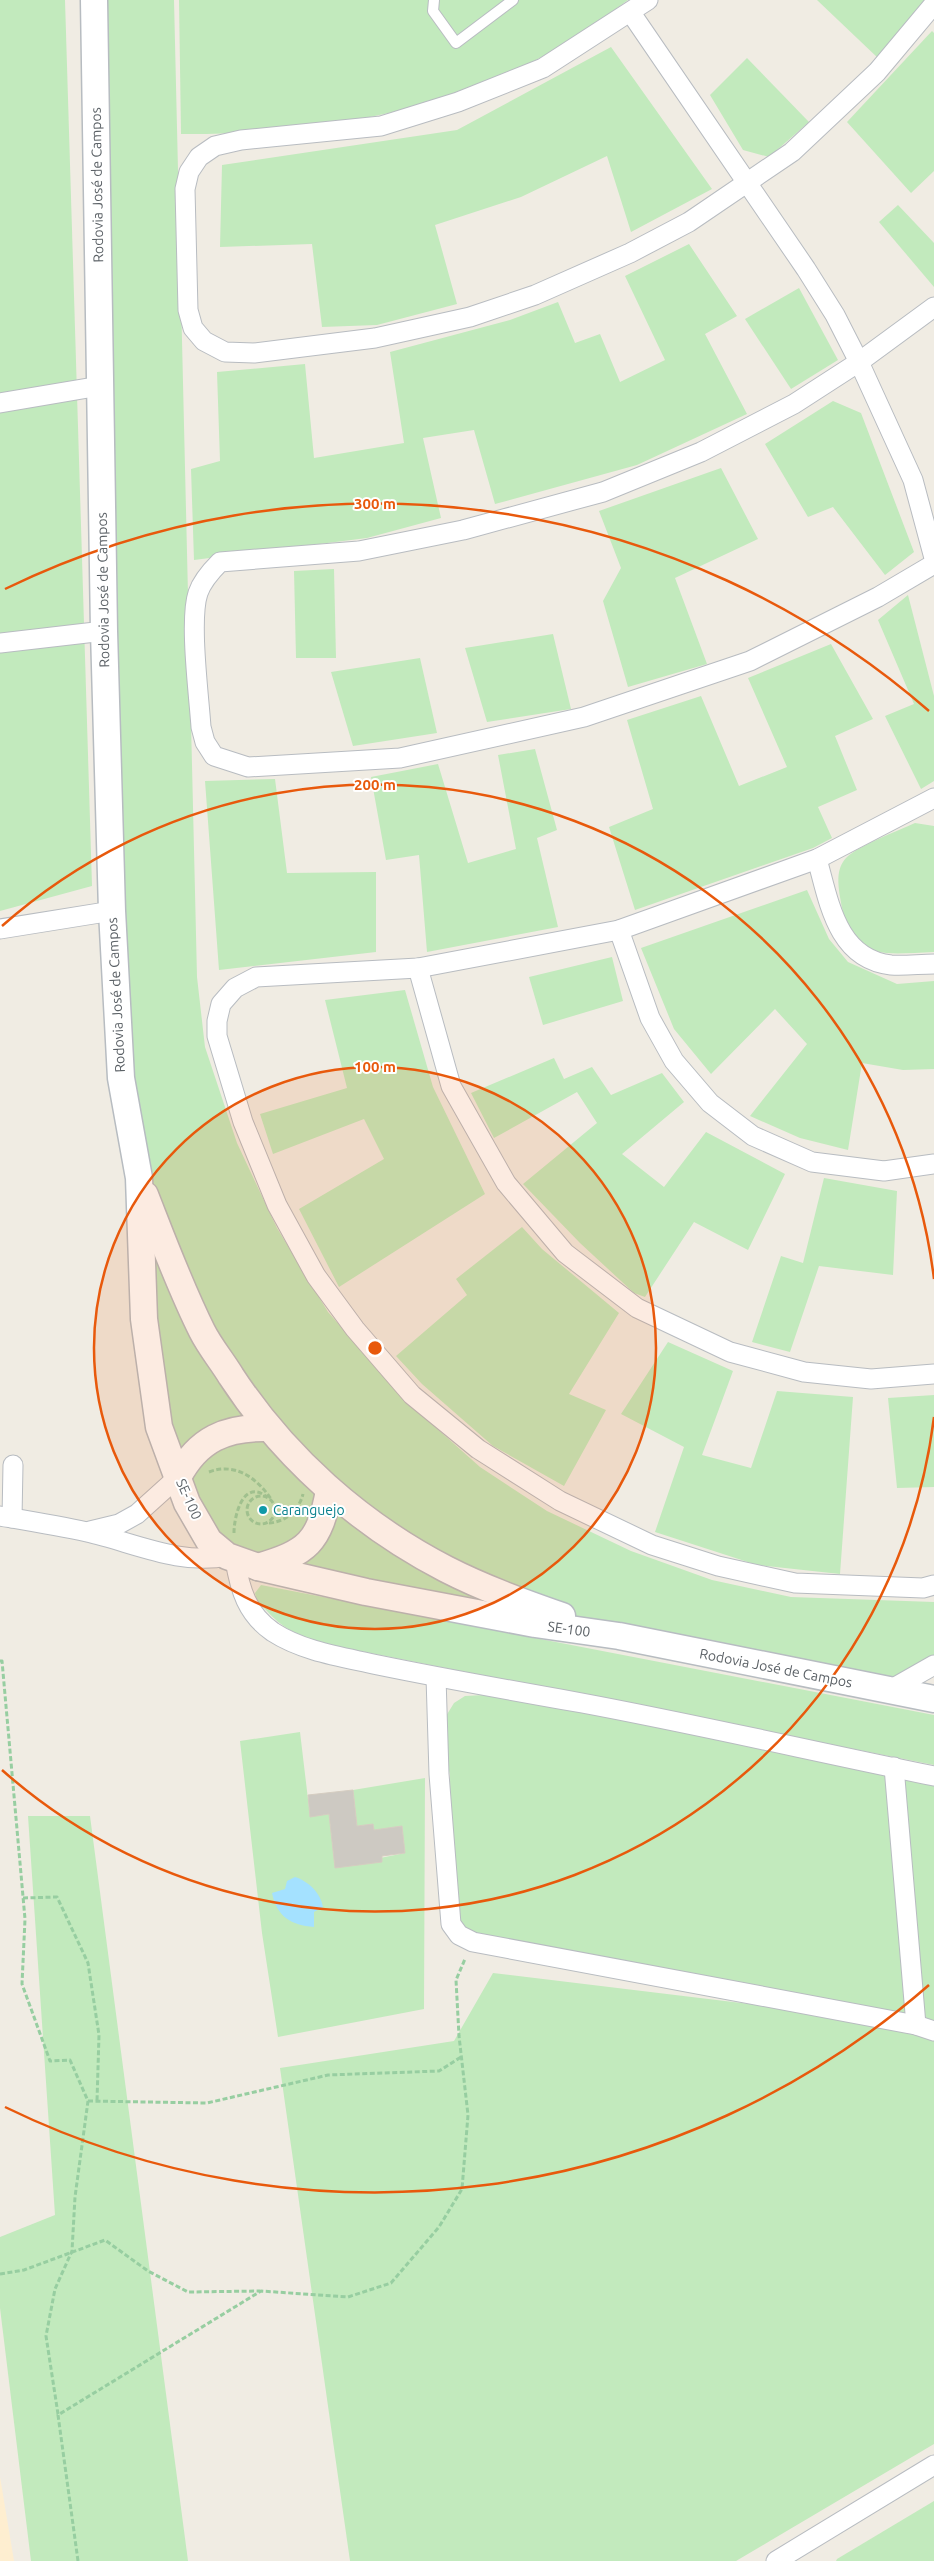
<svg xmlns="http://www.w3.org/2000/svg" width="934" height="2561" viewBox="0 0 934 2561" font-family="Ubuntu,sans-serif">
	<rect width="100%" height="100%" fill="#f0ece3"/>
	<g fill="#c2eabd">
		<polygon points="0,0 65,0 92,886 0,911"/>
		<polygon points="93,0 174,0 197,977 205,1047 237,1143 277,1228 328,1312 406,1401 480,1467 547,1511 631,1551 712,1580 791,1597 934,1602 934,1665 890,1690 619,1636 416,1553 490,1606 235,1560 178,1477 121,1078"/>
		<path d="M179,0h449c-30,22 -60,43 -92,60 -108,56 -235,75 -355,74z"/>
		<polygon points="817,0 925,0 879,59"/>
		<polygon points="932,31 934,33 934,171 911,193 847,122"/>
		<polygon points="611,47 712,189 631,232 607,156 521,197 435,225 457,304 377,325 322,327 312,244 220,247 222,165 457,130"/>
		<polygon points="747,58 809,122 769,157 743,150 710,95"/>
		<polygon points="898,205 934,243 934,287 879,222"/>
		<polygon points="689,244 737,316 705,334 747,414 637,465 495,504 474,430 423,438 441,518 367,538 194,560 191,469 220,461 217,372 305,364 314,458 404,443 390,352 510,320 558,302 575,343 600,334 620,382 665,360 625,276"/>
		<polygon points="799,288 838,360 791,389 745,319"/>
		<polygon points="833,401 861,413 914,552 885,575 833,507 808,517 765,444"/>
		<polygon points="721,468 758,539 675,578 707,664 628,687 603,601 621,568 599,511"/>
		<polygon points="334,569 336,658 296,658 294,571"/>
		<polygon points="908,595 934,696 934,781 921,789 885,716 914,704 878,620"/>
		<polygon points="553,634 571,709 487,722 465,648"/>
		<polygon points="831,644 873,719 835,736 857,790 818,807 832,838 813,848 635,910 609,827 653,809 627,720 701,696 739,786 787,767 748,678"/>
		<polygon points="420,658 437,733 353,746 331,672"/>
		<polygon points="535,749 557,830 537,838 558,927 427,952 419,855 386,860 371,777 438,764 468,863 516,849 498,755"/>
		<polygon points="275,779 287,873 376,872 376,952 219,970 205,781"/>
		<path d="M915,823l19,3v126c-54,2 -84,10 -94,-55 -2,-15 -4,-29 7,-40 13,-12 51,-26 68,-34z"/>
		<polygon points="807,890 829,939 848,962 897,984 934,981 934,1069 903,1070 862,1063 848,1150 800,1138 750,1116 807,1044 775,1009 711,1074 674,1029 641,948"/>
		<polygon points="612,957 623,1001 543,1025 529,977"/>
		<polygon points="405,990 433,1087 485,1194 339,1287 299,1209 384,1159 364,1119 273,1154 260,1114 347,1088 325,1000"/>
		<polygon points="554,1058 564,1079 592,1067 611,1095 662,1073 684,1102 622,1154 664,1187 706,1132 785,1174 748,1250 694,1222 645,1297 634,1293 580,1243 523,1184 597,1123 577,1092 494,1138 471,1093"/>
		<polygon points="824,1178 897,1191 893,1275 819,1266 790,1352 752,1342 781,1256 803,1263"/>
		<polygon points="522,1227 542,1249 619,1313 569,1394 606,1410 564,1486 493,1446 422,1384 396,1356 467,1295 456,1279"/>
		<polygon points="668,1342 733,1371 702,1455 751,1468 777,1391 853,1397 840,1574 757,1565 655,1532 684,1447 621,1414"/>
		<polygon points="934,1395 934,1487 897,1488 888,1398"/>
		<path d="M261,1585l673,130v50l-614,-122c-23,-8 -38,-15 -54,-33 -5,-5 -10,-9 -11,-17z"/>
		<polygon points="484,1695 934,1776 934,2444 736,2561 350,2561 280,2068 454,2041 493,1973 865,2018 473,1942 451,1924 450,1775 441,1732 446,1716 454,1703 465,1696"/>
		<polygon points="300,1732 310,1816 329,1814 335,1867 405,1853 402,1826 382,1829 374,1834 373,1824 357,1826 353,1790 425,1778 424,2009 278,2037 262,1933 240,1741"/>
		<polygon points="28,1816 90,1816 188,2561 31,2561 0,2308 0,2237 55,2215"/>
		<polygon points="934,2501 934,2561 836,2561 837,2559"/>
	</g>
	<polygon fill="#feeed0" points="0,2477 14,2561 0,2561"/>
	<path fill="#a4e1ff" d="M295,1877c13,4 26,16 28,30l-9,5v15c-23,-2 -37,-10 -42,-34l13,-4 2,-8z"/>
	<polygon fill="#cdc9c2" stroke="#d5cdc1" points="353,1790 357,1826 373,1824 374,1830 402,1826 405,1853 382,1856 382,1862 335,1868 329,1814 310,1817 308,1795"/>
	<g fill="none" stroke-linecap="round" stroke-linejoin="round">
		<defs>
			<polyline id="lane" points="434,0 433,11 456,43 513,0"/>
			<g id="street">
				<polyline points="648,0 543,68 458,102 381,126 241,140 215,146 199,157 189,172 185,189 188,310 193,328 204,341 225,352 254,353 375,338 470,317 535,295 630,253 689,222 792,152 877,72 934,4"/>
				<polyline points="631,13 806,269 835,315 859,362 913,480 934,558"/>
				<path d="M934,307l-75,55 -65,42 -93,48 -98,40 -140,38 -104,21 -139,11c-9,9 -18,19 -22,31 -9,27 1,103 3,134l4,15 9,14 34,11 152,-9 184,-41 166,-56 128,-64 56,-33"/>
				<polyline points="0,403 100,386"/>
				<polyline points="0,643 104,631"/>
				<polyline points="934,798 817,859 619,930 418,968 256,977 235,988 221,1004 217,1021 217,1036 243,1122 277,1205 316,1276 355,1329 412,1395 478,1449 560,1501 652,1545 718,1566 795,1583 923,1588 934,1585"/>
				<path d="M817,859c12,43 20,100 74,106 14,1 29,-1 43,-1"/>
				<polyline points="0,929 112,911"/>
				<polyline points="619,930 650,1018 674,1061 710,1103 753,1136 812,1162 884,1171 934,1164"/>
				<polyline points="418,968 451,1086 506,1183 565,1253 637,1308 730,1352 804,1372 871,1379 934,1374"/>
				<path d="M0,1516c29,5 59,10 87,16 45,10 94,34 140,24"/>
				<polyline points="12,1518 13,1465"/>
				<polyline points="90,1531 119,1524 137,1514 178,1477"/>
				<path d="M235,1560c5,30 12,54 38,72 31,20 70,25 105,33 68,14 136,26 204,38 118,22 234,49 352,73"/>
				<polyline points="436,1677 439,1774 451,1924 459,1935 473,1942 916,2025 934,2031"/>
				<polyline points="890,1690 934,1665"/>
				<polyline points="894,1767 916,2025"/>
				<polyline points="776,2561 934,2465"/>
			</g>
			<g id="secondary">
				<polyline points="94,0 104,631 112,911 121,1078 139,1178 144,1319 159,1427 187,1503 209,1541 227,1556 258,1567 366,1592 535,1624 619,1636 934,1699"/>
				<path d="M145,1195c18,46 35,92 57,136 8,16 20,30 29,45 53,81 128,148 215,193 37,19 76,33 116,47"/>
				<path d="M178,1477c20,-38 48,-50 90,-49"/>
				<path d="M258,1567c50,-15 61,-24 71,-76"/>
			</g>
		</defs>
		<use href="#lane" stroke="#b8bcc1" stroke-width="12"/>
		<use href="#street" stroke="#b8bcc1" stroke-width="21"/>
		<use href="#secondary" stroke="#b7bcc1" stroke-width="29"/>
		<g stroke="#97cea1" stroke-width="3" stroke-dasharray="5 2.5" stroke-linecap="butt">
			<path d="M209,1472c26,-10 48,6 62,27"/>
			<circle cx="261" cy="1510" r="14"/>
			<path d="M269,1523c17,-1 30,-13 34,-29"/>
			<path d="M234,1533c0,-17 9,-55 33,-36"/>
			<polyline points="0,1661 2,1661 25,1919 22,1984 50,2061 70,2060 88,2101 75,2197 72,2251 55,2289 46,2336 58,2414"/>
			<polyline points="23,1898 57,1897 88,1963 99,2035 97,2101"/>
			<polyline points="88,2101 207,2103 328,2075 439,2071 461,2057"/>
			<polyline points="0,2274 24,2270 105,2240 148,2271 188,2292 260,2291"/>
			<polyline points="78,2561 58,2415 261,2291 348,2297 391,2283 439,2227 462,2189 468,2115 459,2036 456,1980 465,1959"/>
		</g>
		<use href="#lane" stroke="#fff" stroke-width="10"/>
		<use href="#street" stroke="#fff" stroke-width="19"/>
		<use href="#secondary" stroke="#fff" stroke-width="26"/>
	</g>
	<circle cx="375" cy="1348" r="281" fill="#e8590c" fill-opacity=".12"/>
	<g fill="none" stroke="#e8590c" stroke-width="2.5">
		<circle cx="375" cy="1348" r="281"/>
		<path d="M934 1417A563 563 0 0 1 2 1770M2 926A563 563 0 0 1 934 1279"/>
		<path d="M929 1985A844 844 0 0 1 5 2107M5 589A844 844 0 0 1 929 711"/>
	</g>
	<circle fill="#0f9aa8" stroke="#fff" stroke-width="2" cx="263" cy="1510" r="5"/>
	<g text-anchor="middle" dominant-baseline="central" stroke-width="4" stroke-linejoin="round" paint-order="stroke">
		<g font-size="14" fill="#5b6166" stroke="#fff">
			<text transform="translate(97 185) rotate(-91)">Rodovia José de Campos</text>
			<text transform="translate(103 590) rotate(-91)">Rodovia José de Campos</text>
			<text transform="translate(116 995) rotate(-93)">Rodovia José de Campos</text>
			<text transform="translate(189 1499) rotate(66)">SE-100</text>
			<text transform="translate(569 1629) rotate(8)">SE-100</text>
			<text transform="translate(776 1668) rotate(11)">Rodovia José de Campos</text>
		</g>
		<g font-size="14" fill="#0d838f" stroke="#fff" text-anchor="start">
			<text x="273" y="1510">Caranguejo</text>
		</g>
	</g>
	<circle cx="375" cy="1348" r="8" fill="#e8590c" stroke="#fff" stroke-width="2.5"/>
	<g font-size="15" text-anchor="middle" font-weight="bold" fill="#e8590c" stroke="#fff" stroke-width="4" stroke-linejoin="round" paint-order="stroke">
		<text x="375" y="509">300 m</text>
		<text x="375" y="790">200 m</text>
		<text x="375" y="1072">100 m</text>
	</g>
</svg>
